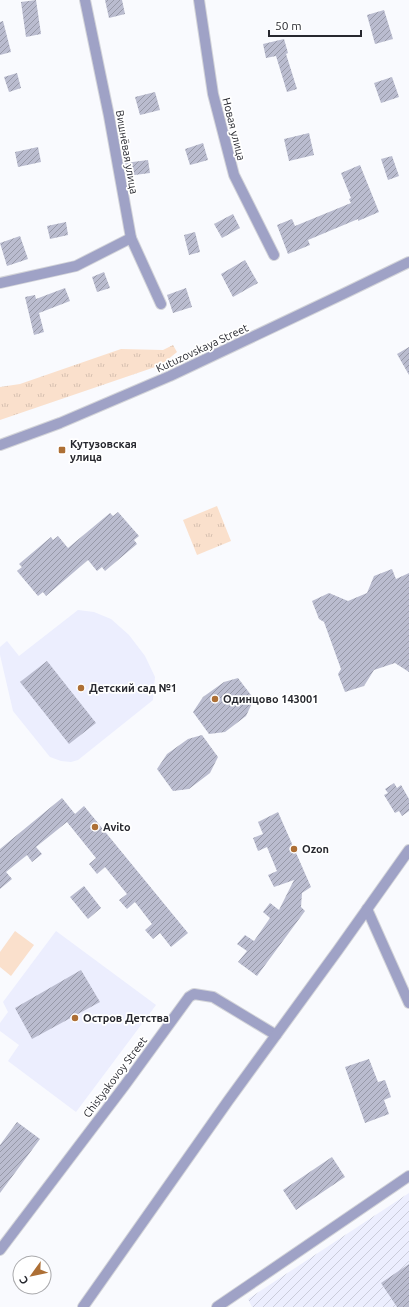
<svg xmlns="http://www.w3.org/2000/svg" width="409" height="1307" viewBox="0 0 409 1307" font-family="Ubuntu,sans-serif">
	<defs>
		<pattern id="industrial-furrows" width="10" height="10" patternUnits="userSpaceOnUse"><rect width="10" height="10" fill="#eceefe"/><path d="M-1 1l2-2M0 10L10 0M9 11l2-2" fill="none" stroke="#caccda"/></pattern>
		<pattern id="grass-tufts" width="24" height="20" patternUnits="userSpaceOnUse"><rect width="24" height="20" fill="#fae0cc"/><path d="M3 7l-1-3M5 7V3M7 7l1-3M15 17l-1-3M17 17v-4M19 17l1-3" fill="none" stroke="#d6c0b0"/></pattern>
		<pattern id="building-hatch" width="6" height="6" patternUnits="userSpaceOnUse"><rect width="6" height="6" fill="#babccf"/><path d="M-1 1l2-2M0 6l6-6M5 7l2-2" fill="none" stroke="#9799a8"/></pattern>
	</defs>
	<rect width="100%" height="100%" fill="#f9fafe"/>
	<g fill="#eceefe">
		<polygon points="78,610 94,612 111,619 129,635 145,656 155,677 153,700 78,760 71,762 61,761 50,757 13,711 0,655 0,647 7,641 19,656"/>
		<polygon points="56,931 156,1005 76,1112 8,1061 19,1045 0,1031 0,1023 8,1012 3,1002"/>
	</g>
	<polygon fill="url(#industrial-furrows)" points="409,1193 409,1307 252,1307 248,1299"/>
	<g fill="url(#grass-tufts)">
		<polygon points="173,345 177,352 161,365 0,420 0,387 20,384 121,349 163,350"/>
		<polygon points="217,506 231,541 197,555 183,520"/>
	</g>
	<polygon fill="#fae0cc" points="15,931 34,945 11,976 0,967 0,952"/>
	<g fill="url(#building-hatch)">
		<polygon points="36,0 41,34 26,37 21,2"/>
		<polygon points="105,0 122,0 125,14 109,18"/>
		<polygon points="384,10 393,39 375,44 367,15"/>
		<polygon points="3,21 11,52 0,55 0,22"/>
		<polygon points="284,39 288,53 286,54 297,89 287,92 276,56 266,58 263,44"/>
		<polygon points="17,73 21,88 9,92 4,77"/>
		<polygon points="392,77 399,97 381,103 374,83"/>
		<polygon points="155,92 160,110 140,115 135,97"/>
		<polygon points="309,133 314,155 289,161 284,139"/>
		<polygon points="203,143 208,160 190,165 185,149"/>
		<polygon points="38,147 41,162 18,167 15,152"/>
		<polygon points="392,156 399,176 388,180 381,159"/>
		<polygon points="148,160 150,173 127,176 125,163"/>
		<polygon points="360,165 379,212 358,221 358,219 308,240 310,245 288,254 277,225 292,219 295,226 351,203 349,199 351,198 341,173"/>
		<polygon points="233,214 240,228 222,238 214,224"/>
		<polygon points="66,222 68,235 50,239 47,226"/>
		<polygon points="195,232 200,252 189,255 184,235"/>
		<polygon points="20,236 28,259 7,266 0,243"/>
		<polygon points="245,260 258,283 233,297 221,274"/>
		<polygon points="104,272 110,288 97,292 92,277"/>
		<polygon points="65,288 70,301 39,313 44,332 34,335 25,297 35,295 36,299"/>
		<polygon points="186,288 192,307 173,313 167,295"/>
		<polygon points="409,347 409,375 397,354"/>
		<polygon points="118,512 139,536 134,540 137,544 105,571 102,567 97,571 88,560 46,596 43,592 38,596 17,571 22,567 19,564 51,537 53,540 58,536 68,548 110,513 113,516"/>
		<polygon points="392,569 396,579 409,573 409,672 395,663 374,670 364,686 345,692 338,674 341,669 324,622 319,619 312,601 329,593 348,601 367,593 374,576"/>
		<polygon points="47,661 96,723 69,744 20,682"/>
		<polygon points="238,678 254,699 246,716 225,732 209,734 193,712 203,697 224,682"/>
		<polygon points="202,735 218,757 210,773 189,789 173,791 157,769 167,754 188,739"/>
		<polygon points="394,783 397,788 401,785 409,799 409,811 402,816 399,811 395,813 384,795 388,793 385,789"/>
		<polygon points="62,798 75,814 84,806 188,933 171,947 160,933 153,939 145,930 152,924 135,902 127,909 119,900 127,894 105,867 97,874 89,864 96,858 67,822 36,847 42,854 32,862 27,855 6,872 12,879 0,889 0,849"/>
		<polygon points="278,812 311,887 302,893 301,907 305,911 257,976 238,962 247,951 237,944 245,935 254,941 270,918 263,912 270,903 279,910 294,880 274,887 268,875 277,871 267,847 258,851 253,838 263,834 258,822"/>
		<polygon points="84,886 101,908 88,919 70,897"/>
		<polygon points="81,970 100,1002 32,1039 15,1008"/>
		<polygon points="369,1059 378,1082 385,1080 391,1097 384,1100 389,1114 365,1123 345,1067"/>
		<polygon points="17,1122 40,1139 0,1193 0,1145"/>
		<polygon points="332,1157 345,1177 296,1210 283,1190"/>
		<polygon points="409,1264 409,1307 397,1307 381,1283"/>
	</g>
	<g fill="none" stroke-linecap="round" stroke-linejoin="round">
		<defs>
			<g id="minor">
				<polyline points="85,0 109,116 131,238 161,304"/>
				<polyline points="199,0 213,94 234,175 274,255"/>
				<polyline points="0,283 76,266 131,238"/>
				<polyline points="0,445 60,423 170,376 343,294 409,262"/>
				<polyline points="367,909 409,1003"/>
				<polyline points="0,1250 125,1085 189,997 194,994 213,997 276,1035"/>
				<polyline points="83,1307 228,1101 338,950 409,850"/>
				<polyline points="217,1307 409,1176"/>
			</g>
		</defs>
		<use href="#minor" stroke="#d3d4d9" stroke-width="12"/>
		<use href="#minor" stroke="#9fa2c6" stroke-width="10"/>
	</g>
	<g fill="#ad6f35" stroke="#fff" stroke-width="1.5">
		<rect x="58" y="446" width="8" height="8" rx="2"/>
		<circle cx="81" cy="688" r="4"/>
		<circle cx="215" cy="699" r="4"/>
		<circle cx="95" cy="827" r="4"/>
		<circle cx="294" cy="849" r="4"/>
		<circle cx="75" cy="1018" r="4"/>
	</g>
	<g text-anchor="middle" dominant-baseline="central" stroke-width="3.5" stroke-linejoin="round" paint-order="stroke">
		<g font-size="11" fill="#27282f" stroke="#fff">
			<text transform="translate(234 129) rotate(76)">Новая улица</text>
			<text transform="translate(127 152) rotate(80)">Вишнёвая улица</text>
			<text transform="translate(202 348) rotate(-25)">Kutuzovskaya Street</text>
			<text transform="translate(115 1077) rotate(-53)">Chistyakovoy Street</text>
		</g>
		<g font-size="11" font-weight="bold" fill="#27282f" stroke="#fff" text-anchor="start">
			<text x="70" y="444">Кутузовская<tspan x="70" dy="13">улица</tspan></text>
			<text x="89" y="688">Детский сад №1</text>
			<text x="223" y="699">Одинцово 143001</text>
			<text x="103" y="827">Avito</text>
			<text x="302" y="849">Ozon</text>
			<text x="83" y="1018">Остров Детства</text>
		</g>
	</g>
	<g transform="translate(32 1275) rotate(237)"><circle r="19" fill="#ffffff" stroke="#a9a9ac"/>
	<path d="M0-3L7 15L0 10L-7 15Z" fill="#ad6f35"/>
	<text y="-6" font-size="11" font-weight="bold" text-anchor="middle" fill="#27282f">С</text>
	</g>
	<path d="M269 30v6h92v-6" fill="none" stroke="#27282f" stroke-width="2"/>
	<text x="275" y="30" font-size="12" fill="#27282f" stroke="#ffffff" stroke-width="3" paint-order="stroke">50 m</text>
</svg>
